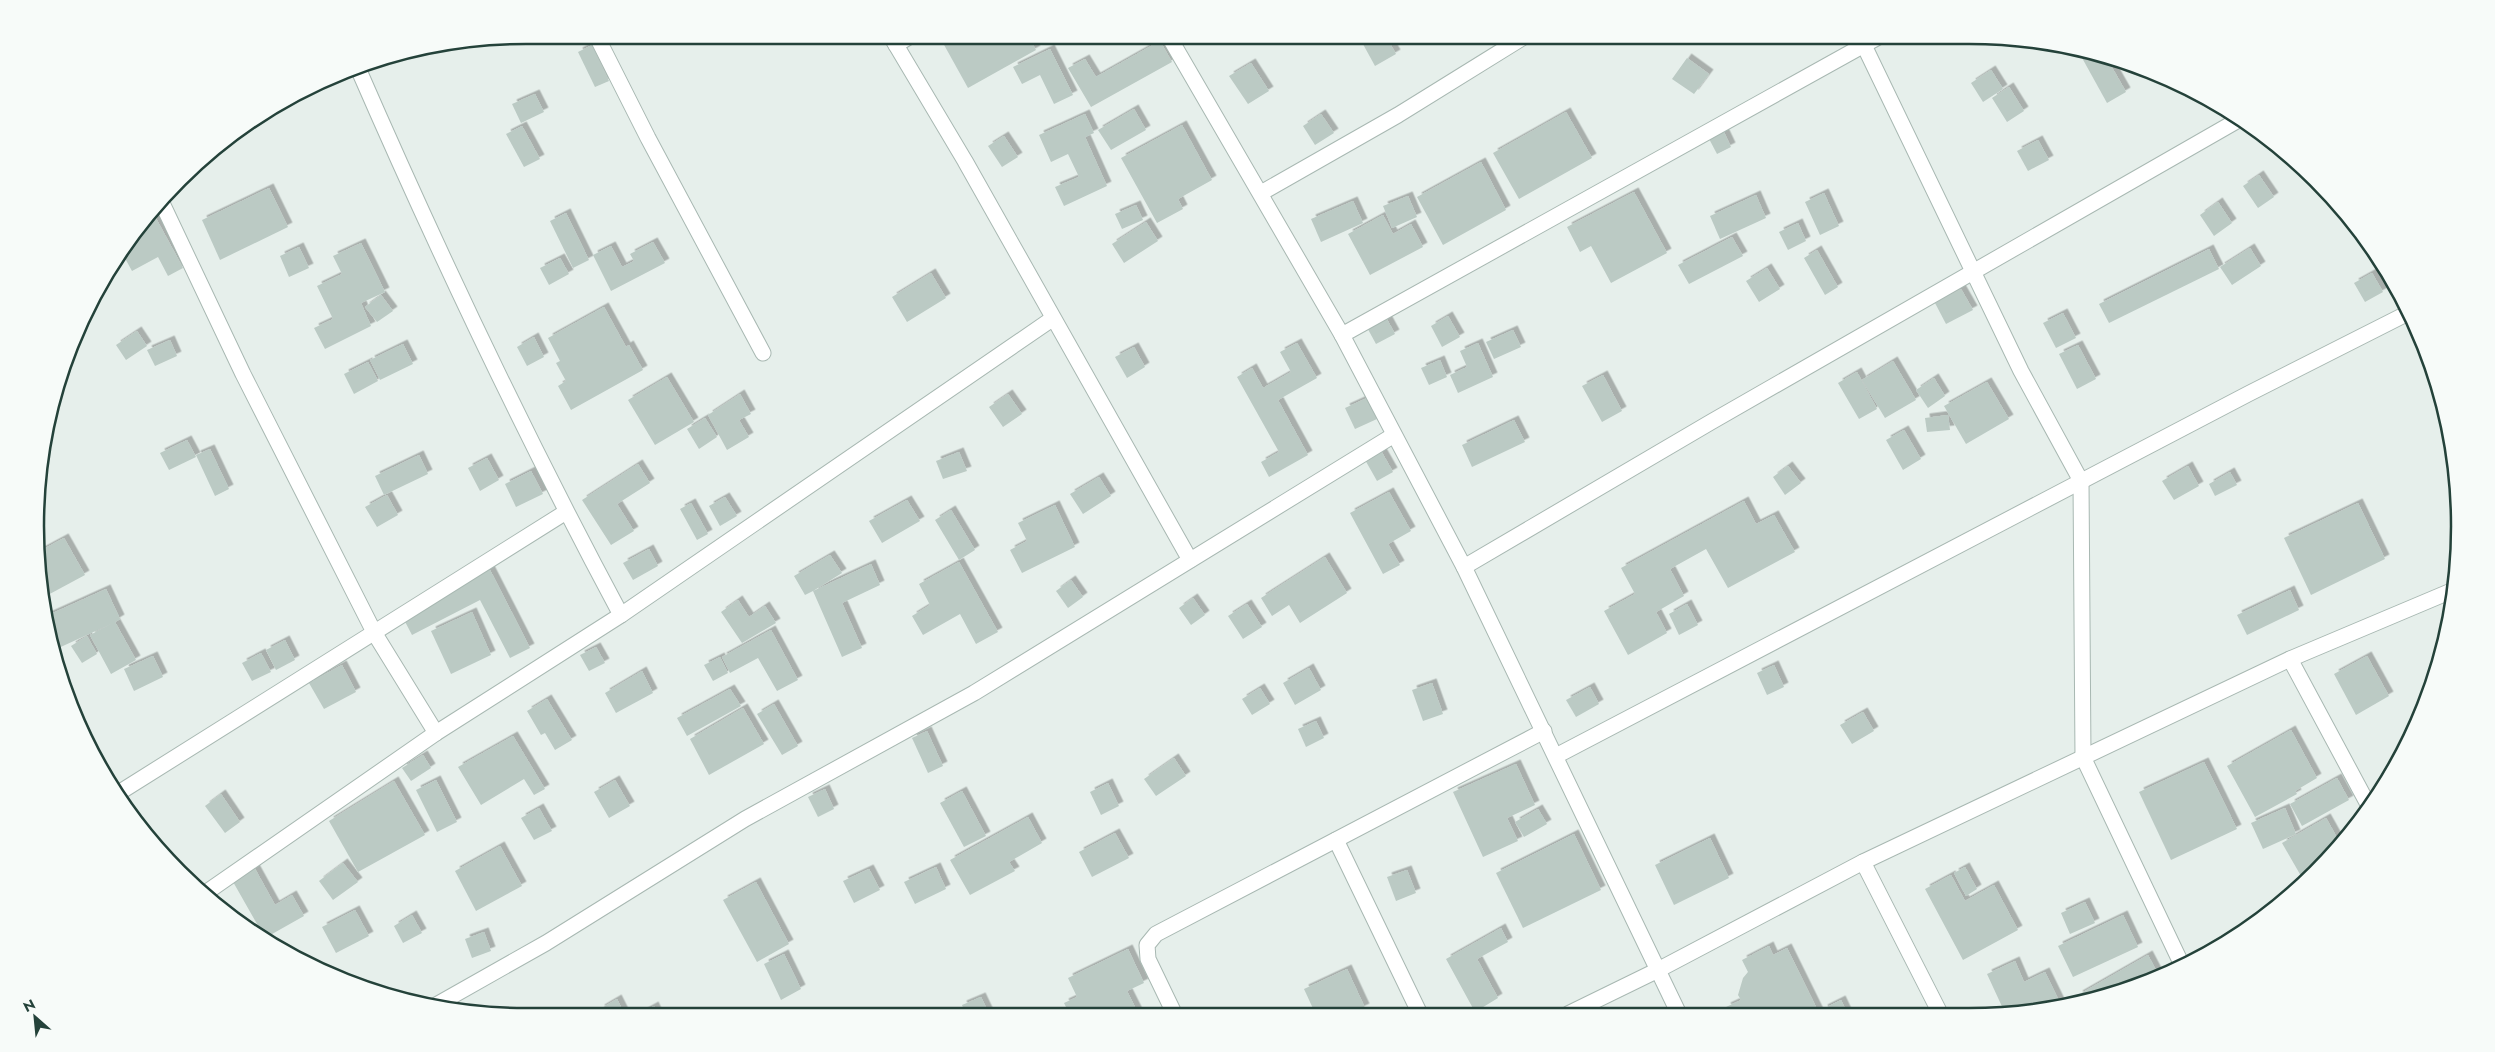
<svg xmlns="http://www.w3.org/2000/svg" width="2495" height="1052" viewBox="0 0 2495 1052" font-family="Jost,sans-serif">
	<defs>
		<filter id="shadow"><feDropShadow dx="4.5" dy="-4.5" stdDeviation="0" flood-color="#0004"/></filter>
	</defs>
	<rect width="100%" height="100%" fill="#e6efeb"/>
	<g fill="#bbcac4" filter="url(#shadow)">
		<polygon points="958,35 1027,35 1036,50 968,88 943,43"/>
		<polygon points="1042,35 1058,35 1046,42"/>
		<polygon points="1358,35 1385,35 1396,54 1375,66"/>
		<polygon points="1160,41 1172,62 1091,107 1068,68 1085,59 1096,77"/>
		<polygon points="592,45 609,81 595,87 578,52"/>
		<polygon points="2076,47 2105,55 2126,92 2107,103"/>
		<polygon points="1050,49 1073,95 1054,104 1040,75 1022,84 1013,67"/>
		<polygon points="1687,58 1709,74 1694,94 1672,79"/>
		<polygon points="1251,63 1269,91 1248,104 1229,76"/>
		<polygon points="1991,70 2003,89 1983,102 1971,83"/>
		<polygon points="2009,87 2024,111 2007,122 1992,98"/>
		<polygon points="535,94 544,112 521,123 512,104"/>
		<polygon points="1134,109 1146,130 1111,150 1098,130"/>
		<polygon points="1566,112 1592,158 1519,199 1493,153"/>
		<polygon points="1085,114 1094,133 1085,137 1107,186 1064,206 1055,187 1079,177 1068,154 1051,162 1039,135"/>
		<polygon points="1321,114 1334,133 1315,145 1303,126"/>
		<polygon points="1182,125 1212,180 1178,199 1183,209 1157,223 1121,158"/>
		<polygon points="522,126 540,159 524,167 506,134"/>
		<polygon points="1722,128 1731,147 1717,154 1707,135"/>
		<polygon points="1004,136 1018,157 1002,167 988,146"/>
		<polygon points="2038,140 2049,160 2028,171 2017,151"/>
		<polygon points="1481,162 1506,210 1443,245 1417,197"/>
		<polygon points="2259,175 2274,197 2258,208 2243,186"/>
		<polygon points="269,188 288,227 220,260 202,220"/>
		<polygon points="1634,192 1667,253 1611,283 1591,246 1580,252 1567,227"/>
		<polygon points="1824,193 1839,226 1820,235 1805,202"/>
		<polygon points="1756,195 1766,218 1720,239 1710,216"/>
		<polygon points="1408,196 1417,217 1392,228 1383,206"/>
		<polygon points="1353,201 1363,223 1321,242 1311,219"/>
		<polygon points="2218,202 2232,223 2214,236 2200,215"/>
		<polygon points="1136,205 1143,220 1122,229 1115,214"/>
		<polygon points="152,211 183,268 168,276 158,257 132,271 121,251 137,227"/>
		<polygon points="566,213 589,260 573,268 550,221"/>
		<polygon points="1383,215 1393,234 1411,224 1423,247 1370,275 1348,234"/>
		<polygon points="1146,222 1158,241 1124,263 1112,244"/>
		<polygon points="1798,223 1806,241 1788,250 1779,232"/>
		<polygon points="1732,237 1743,256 1689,284 1678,265"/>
		<polygon points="653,242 665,263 611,291 593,255 611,246 622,267 634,261 630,254"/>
		<polygon points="361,243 385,292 361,303 371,326 325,349 314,328 333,319 317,286 342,274 333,256"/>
		<polygon points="299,247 309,268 289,277 280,256"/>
		<polygon points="2250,248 2261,266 2232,285 2220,267"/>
		<polygon points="2209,249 2219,269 2109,323 2099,304"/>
		<polygon points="1817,250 1838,287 1825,295 1804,258"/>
		<polygon points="560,258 569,274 549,285 540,268"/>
		<polygon points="1767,268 1780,289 1759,302 1746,281"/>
		<polygon points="931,273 946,298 907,322 892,297"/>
		<polygon points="2372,273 2383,292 2365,302 2354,283"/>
		<polygon points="1961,289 1973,310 1946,324 1935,303"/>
		<polygon points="381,295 393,311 377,322 365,307"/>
		<polygon points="604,307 626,347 629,345 643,370 571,410 558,386 566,381 556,363 560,361 548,338"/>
		<polygon points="1383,312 1395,334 1376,344 1364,322"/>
		<polygon points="2063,313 2076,338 2056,348 2043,323"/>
		<polygon points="1448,316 1460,337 1442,347 1431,326"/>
		<polygon points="1513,330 1521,347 1494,359 1486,342"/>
		<polygon points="137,331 147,346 126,360 116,345"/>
		<polygon points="534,337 544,357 527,366 517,347"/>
		<polygon points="170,340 177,356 155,366 147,350"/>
		<polygon points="1297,343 1317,378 1278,400 1308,455 1269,477 1261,462 1279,452 1237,377 1252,368 1263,388 1291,372 1280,352"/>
		<polygon points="1478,343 1493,377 1458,393 1450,375 1467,367 1460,351"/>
		<polygon points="403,344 413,364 380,380 370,360"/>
		<polygon points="2078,345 2096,379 2077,389 2059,354"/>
		<polygon points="1134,347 1145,367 1127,378 1115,357"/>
		<polygon points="1440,360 1447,377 1429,385 1421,368"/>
		<polygon points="1893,361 1916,400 1885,418 1862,380"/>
		<polygon points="368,362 378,381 354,394 344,374"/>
		<polygon points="1857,372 1877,409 1859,419 1838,383"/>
		<polygon points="1603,375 1622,411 1602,422 1582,386"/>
		<polygon points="667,377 694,422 655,445 628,400"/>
		<polygon points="1934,378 1945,396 1928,408 1916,390"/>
		<polygon points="1987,382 2009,419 1966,444 1944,406"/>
		<polygon points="740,394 751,414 739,420 749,437 727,450 708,415"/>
		<polygon points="1008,394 1022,414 1003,427 989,407"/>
		<polygon points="1367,398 1377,419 1355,429 1345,408"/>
		<polygon points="1948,415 1950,430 1927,432 1925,418"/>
		<polygon points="705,418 717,437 699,449 687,429"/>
		<polygon points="1514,420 1525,442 1472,467 1462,445"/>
		<polygon points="1904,430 1921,459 1903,470 1886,440"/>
		<polygon points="187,440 196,457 169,470 160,453"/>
		<polygon points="210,449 229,489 215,496 196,455"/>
		<polygon points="1380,449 1393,472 1377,481 1364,458"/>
		<polygon points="959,452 967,471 943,479 936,461"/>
		<polygon points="419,455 428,474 384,495 375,476"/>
		<polygon points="487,458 499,480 480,491 468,468"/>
		<polygon points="638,464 650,483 617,504 634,531 611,545 582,500"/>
		<polygon points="1788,466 1801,483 1785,495 1773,477"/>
		<polygon points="2188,466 2199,486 2174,500 2162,481"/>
		<polygon points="531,471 543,494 516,507 505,484"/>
		<polygon points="2230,472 2237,485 2215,496 2209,484"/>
		<polygon points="1099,477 1111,496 1083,514 1070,494"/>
		<polygon points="1389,492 1411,531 1388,544 1400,565 1383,574 1350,513"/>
		<polygon points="387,495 398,515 377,527 365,507"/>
		<polygon points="725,497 737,516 720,526 709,506"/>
		<polygon points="907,500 920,521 882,543 869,521"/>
		<polygon points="1744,501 1756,524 1774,515 1795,552 1728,588 1706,549 1670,569 1684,596 1656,612 1667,633 1628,655 1604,611 1635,594 1621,568"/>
		<polygon points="691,503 708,534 697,540 680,509"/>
		<polygon points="2358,503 2385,559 2311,595 2284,538"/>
		<polygon points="1055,505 1075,547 1022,573 1010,550 1027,541 1018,523"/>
		<polygon points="951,510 975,550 959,560 935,520"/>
		<polygon points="64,538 85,575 46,596 41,587 38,552"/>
		<polygon points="649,549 658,566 633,580 623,563"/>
		<polygon points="830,555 842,573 813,591 871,564 880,585 842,603 862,648 842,657 813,591 805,595 794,576"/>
		<polygon points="1325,557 1347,593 1300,623 1289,605 1272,616 1261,598"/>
		<polygon points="959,562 998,632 976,644 960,614 923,635 912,616 930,605 919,584"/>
		<polygon points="489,568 530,648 510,658 480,600 412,635 401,614"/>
		<polygon points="1071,580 1083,597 1068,608 1056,591"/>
		<polygon points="106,589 120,619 115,622 136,660 111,674 90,635 113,623 52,651 44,617"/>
		<polygon points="2290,590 2299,610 2247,635 2237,615"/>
		<polygon points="1193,598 1205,615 1191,625 1179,608"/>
		<polygon points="738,600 749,617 765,606 776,623 742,643 721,612"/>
		<polygon points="1247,604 1262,627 1243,639 1228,616"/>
		<polygon points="1687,604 1698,625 1679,635 1669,614"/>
		<polygon points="472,612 491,655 451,674 431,631"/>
		<polygon points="771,630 798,680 777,691 758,658 730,673 722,657"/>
		<polygon points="87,636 97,654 82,663 71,646"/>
		<polygon points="285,640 295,660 276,670 266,650"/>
		<polygon points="596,647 605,663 589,671 580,655"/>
		<polygon points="261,653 271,672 252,681 242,663"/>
		<polygon points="153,656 163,677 134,691 124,669"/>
		<polygon points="2367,656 2389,696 2356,715 2334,674"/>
		<polygon points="720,657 728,673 713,681 704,665"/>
		<polygon points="342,665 356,692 324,709 309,683"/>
		<polygon points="1774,665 1784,687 1767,695 1757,673"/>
		<polygon points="1309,668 1321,690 1295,705 1283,683"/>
		<polygon points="642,671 653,693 616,713 605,693"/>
		<polygon points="1432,683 1443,714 1423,721 1412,690"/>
		<polygon points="1590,687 1599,704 1576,717 1566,700"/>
		<polygon points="1260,688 1270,704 1252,715 1242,699"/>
		<polygon points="730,689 741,706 687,736 677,718"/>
		<polygon points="547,699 572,740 555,750 545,733 541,735 527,711"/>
		<polygon points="774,704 798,746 782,755 757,714"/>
		<polygon points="743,708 764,744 709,775 690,739"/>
		<polygon points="1863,712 1874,731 1852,744 1840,725"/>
		<polygon points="1316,721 1324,738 1306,747 1298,729"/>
		<polygon points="2291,730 2317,778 2295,791 2297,794 2255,817 2227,766"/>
		<polygon points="927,731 943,766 928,773 912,738"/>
		<polygon points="513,736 545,789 534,795 524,779 481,805 458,767"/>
		<polygon points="423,755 431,768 411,781 402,768"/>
		<polygon points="1174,758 1186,776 1156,796 1144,779"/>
		<polygon points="2204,762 2237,829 2171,860 2139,792"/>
		<polygon points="1516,764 1535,805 1507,818 1518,841 1483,857 1453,792"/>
		<polygon points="2337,778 2349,800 2302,826 2290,804"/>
		<polygon points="436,780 457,822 437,832 416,790"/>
		<polygon points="615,780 630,806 609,818 594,792"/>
		<polygon points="394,781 425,835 358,872 329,821"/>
		<polygon points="1108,783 1119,806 1101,815 1090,792"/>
		<polygon points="825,789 834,809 818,817 808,797"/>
		<polygon points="962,791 986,836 964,847 940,803"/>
		<polygon points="221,794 240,822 225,833 205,806"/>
		<polygon points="539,808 552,831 534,840 521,818"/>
		<polygon points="2285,808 2296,834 2263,849 2251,823"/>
		<polygon points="1538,809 1547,824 1524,837 1515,822"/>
		<polygon points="1028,817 1042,843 1009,862 1015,871 970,895 950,860"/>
		<polygon points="2326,818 2340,843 2316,867 2301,876 2282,843"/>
		<polygon points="1115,833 1129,858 1092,877 1079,852"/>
		<polygon points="1574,834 1601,890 1523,928 1496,873"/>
		<polygon points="1710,838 1729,878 1674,905 1655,865"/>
		<polygon points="500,846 522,886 476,911 455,871"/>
		<polygon points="343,863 358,882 333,900 319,881"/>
		<polygon points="254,867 275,905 292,895 304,916 265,938 232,880"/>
		<polygon points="936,867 946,889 915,904 904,882"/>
		<polygon points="1965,867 1977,889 1966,896 1954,873"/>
		<polygon points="869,869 880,890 854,903 843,881"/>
		<polygon points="1407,870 1416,893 1396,901 1387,877"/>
		<polygon points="1951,875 1965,901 1994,885 2018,930 1963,960 1925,889"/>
		<polygon points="756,882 789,944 757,962 723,900"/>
		<polygon points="2085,902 2095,923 2070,934 2061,913"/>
		<polygon points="355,910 369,936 336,953 322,927"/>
		<polygon points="412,915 422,933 403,943 394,926"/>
		<polygon points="2123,915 2138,947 2073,977 2058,946"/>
		<polygon points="1501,928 1508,942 1477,959 1498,998 1475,1012 1446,959"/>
		<polygon points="484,932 491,951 472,958 465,939"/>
		<polygon points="1769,946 1773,955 1787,948 1819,1013 1730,1014 1726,1007 1741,1000 1738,995 1743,978 1748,972 1742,960"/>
		<polygon points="1128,949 1144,983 1127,991 1139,1015 1070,1015 1064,1003 1077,997 1068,978"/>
		<polygon points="784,954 801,989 781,1000 764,964"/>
		<polygon points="2148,955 2160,978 2081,1000 2078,995"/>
		<polygon points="2015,961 2024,982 2045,972 2061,1005 2033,1013 2005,1013 1987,974"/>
		<polygon points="1347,969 1365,1008 1350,1015 1316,1015 1304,989"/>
		<polygon points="981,997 990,1016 966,1016 962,1005"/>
		<polygon points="617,999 626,1017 604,1017 600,1009"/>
		<polygon points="1841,1000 1847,1013 1825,1013 1823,1009"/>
		<polygon points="654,1006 659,1017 634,1017"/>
	</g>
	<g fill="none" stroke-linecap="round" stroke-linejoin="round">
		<defs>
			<g id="minor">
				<polyline points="596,35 648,138 763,353"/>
				<polyline points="890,35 965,161 1190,560"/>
				<polyline points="1168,35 1342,335 1464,567 1679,1014"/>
				<polyline points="1859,35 2021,371 2081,481 2083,757 2182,965"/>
				<polyline points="896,45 912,35"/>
				<path d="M357,66c81,186 168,370 264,549"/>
				<polyline points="1261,193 1398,115 1527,35"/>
				<polyline points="161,201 243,374 375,634 436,733"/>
				<polyline points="1342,335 1882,35"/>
				<polyline points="1464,567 1711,422 2240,119"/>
				<polyline points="2290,659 2370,808"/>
				<polyline points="1556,756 2248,394 2410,312"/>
				<polyline points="117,794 566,512"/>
				<polyline points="1336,840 1420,1014"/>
				<polyline points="1863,862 1940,1013"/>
				<polyline points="204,894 436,733 621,615 1052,319"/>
				<polyline points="431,1008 546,943 745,819 974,693 1394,435"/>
				<polyline points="1568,1014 1658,970 1863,862 2290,659 2456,589"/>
				<polyline points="1175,1015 1148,959 1147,945 1156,934 1544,731"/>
			</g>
		</defs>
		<use href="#minor" stroke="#a8b8b2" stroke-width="17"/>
		<use href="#minor" stroke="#fff" stroke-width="15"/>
	</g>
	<path d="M0 0H2495V1052H0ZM526 44H1969A482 482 0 0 1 2451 526V526A482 482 0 0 1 1969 1008H526A482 482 0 0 1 44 526V526A482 482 0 0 1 526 44Z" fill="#f7fbf9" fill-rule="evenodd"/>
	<path fill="none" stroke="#24423a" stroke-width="2.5" d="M526 44H1969A482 482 0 0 1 2451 526V526A482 482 0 0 1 1969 1008H526A482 482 0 0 1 44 526V526A482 482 0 0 1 526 44Z"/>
	<g transform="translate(35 1017) rotate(333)" stroke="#f7fbf9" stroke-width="4" paint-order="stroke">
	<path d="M0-4L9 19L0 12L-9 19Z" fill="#24423a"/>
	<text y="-8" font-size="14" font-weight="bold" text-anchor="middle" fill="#24423a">N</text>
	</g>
</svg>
